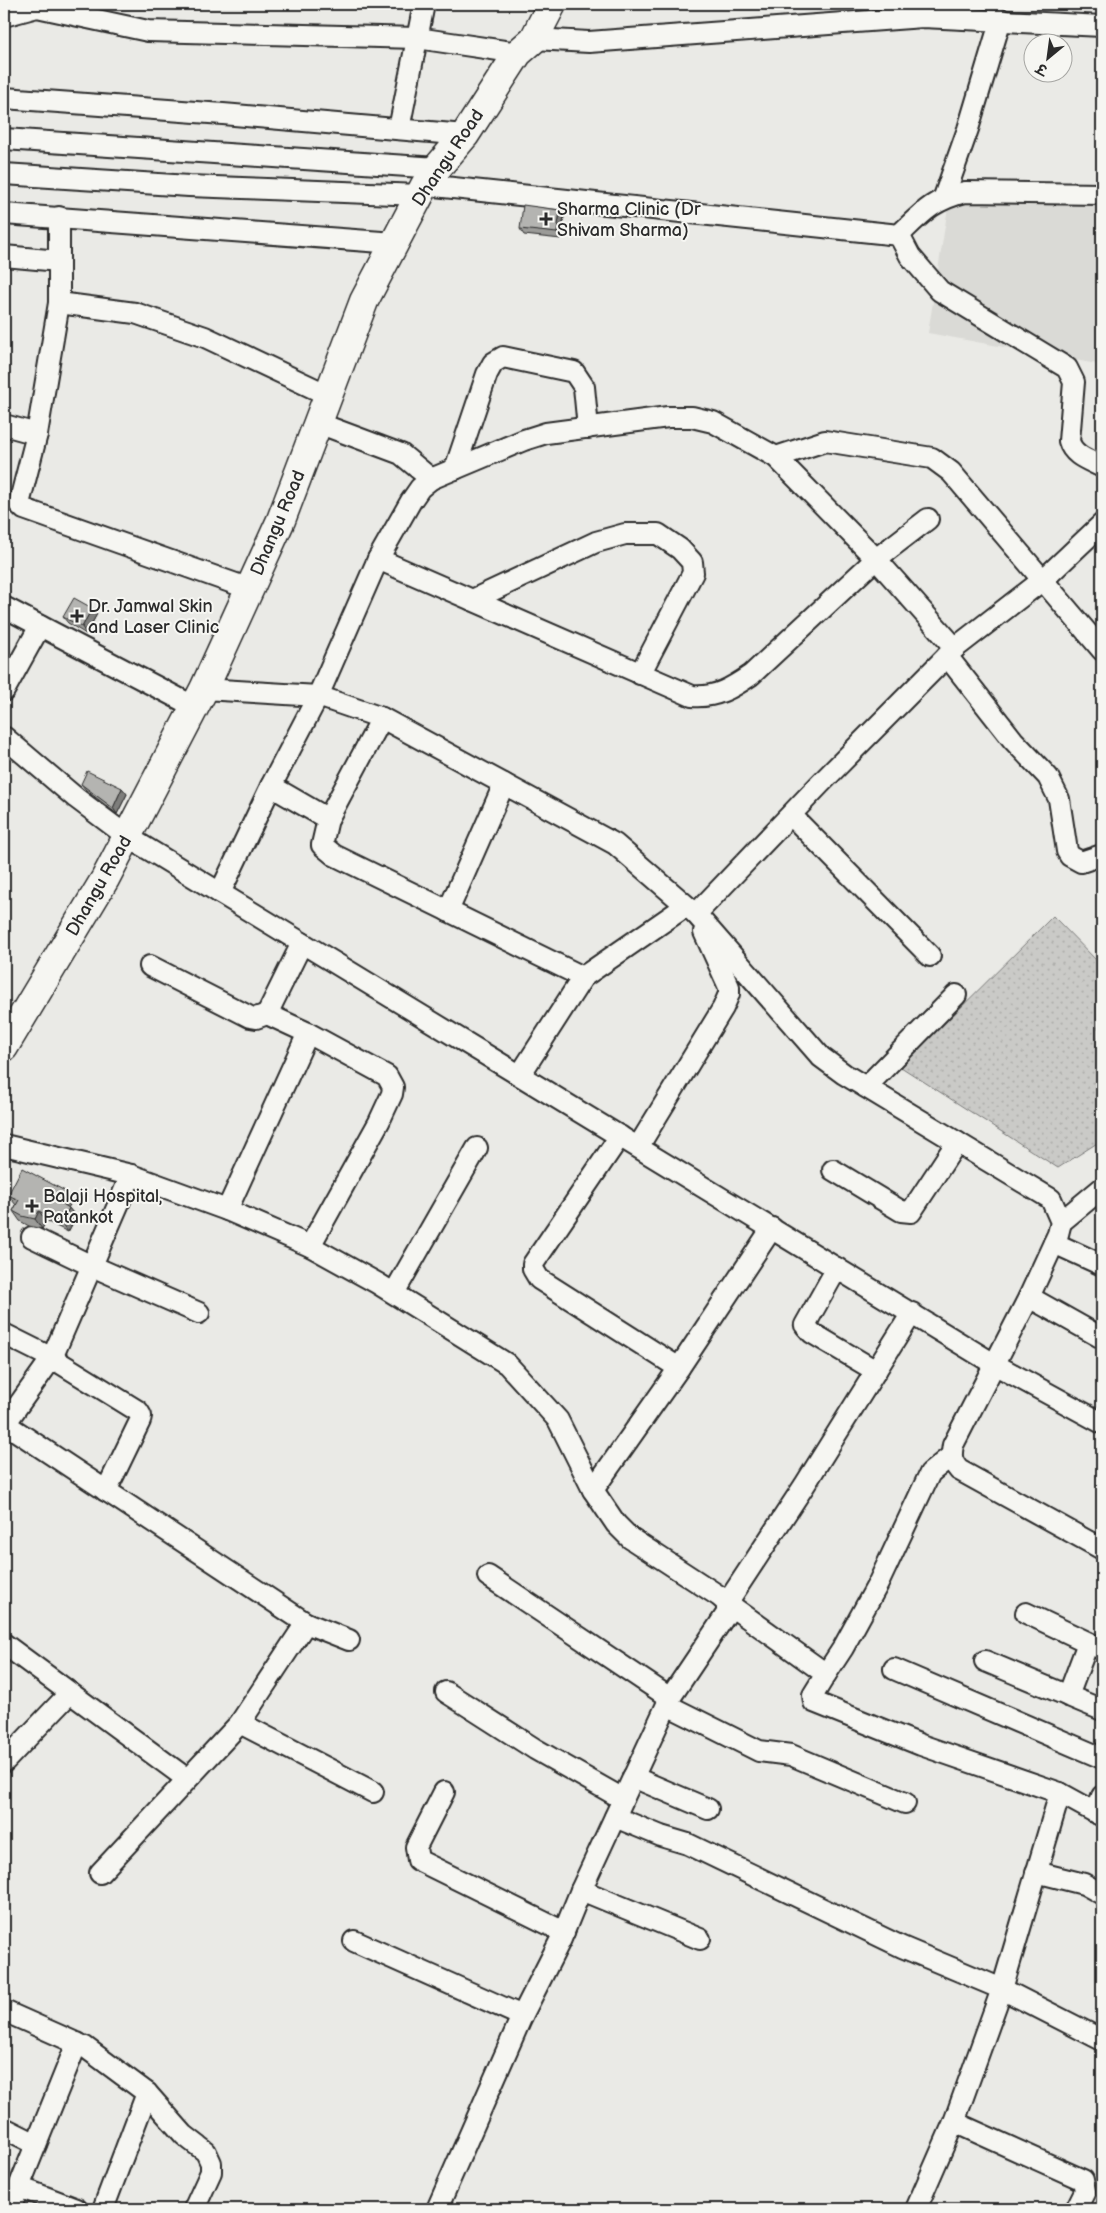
<svg xmlns="http://www.w3.org/2000/svg" width="1106" height="2213" viewBox="0 0 1106 2213" font-family="'Balsamiq Sans','Playpen Sans Deva',sans-serif">
	<defs>
		<pattern id="park-dots" width="8" height="8" patternUnits="userSpaceOnUse" patternTransform="scale(1.25)"><rect width="8" height="8" fill="#cacac7"/><path d="M2 2h.1M6 6h.1" fill="none" stroke="#aeaeab" stroke-width="1.8" stroke-linecap="round"/></pattern>
	</defs>
	<rect width="100%" height="100%" fill="#eaeae6"/>
	<filter id="ink" filterUnits="userSpaceOnUse"><feTurbulence type="fractalNoise" baseFrequency=".02" numOctaves="2"/><feDisplacementMap in="SourceGraphic" scale="10" xChannelSelector="R" yChannelSelector="G"/><feConvolveMatrix kernelMatrix="1 2 1 2 8 2 1 2 1" color-interpolation-filters="sRGB"/></filter>
	<g filter="url(#ink)">
		<polygon fill="#dadad6" points="949,201 1102,203 1102,365 928,333"/>
		<polygon fill="url(#park-dots)" stroke="#7a7a79" points="1053,916 1102,966 1102,1140 1058,1168 901,1067"/>
		<g fill="none" stroke-linecap="round" stroke-linejoin="round">
			<defs>
				<g id="street">
					<polyline points="4,16 37,7 148,31 417,38 518,53"/>
					<polyline points="534,39 589,42 923,17 1102,26"/>
					<polyline points="4,98 223,114 465,135"/>
					<polyline points="399,129 424,4"/>
					<polyline points="4,139 437,168"/>
					<polyline points="4,174 189,186 420,195"/>
					<path d="M425,185l474,50c24,-23 34,-35 66,-43l137,2"/>
					<polyline points="944,197 968,129 1001,19"/>
					<polyline points="4,214 395,243"/>
					<polyline points="59,217 59,303 37,434 19,504 24,509 250,589"/>
					<path d="M899,235l11,21 30,35 127,77 7,14 -5,59c4,15 20,19 33,26"/>
					<polyline points="4,256 59,261"/>
					<polyline points="59,303 135,313 205,337 328,395"/>
					<polyline points="318,423 401,454 431,479"/>
					<polyline points="4,425 37,434"/>
					<polyline points="776,457 825,441 932,458 951,472 1102,650"/>
					<polyline points="455,469 487,374 493,363 503,357 574,372 584,387 588,428"/>
					<path d="M378,559l314,137c24,2 40,-8 59,-21l125,-116 52,-40"/>
					<polyline points="472,600 596,542 625,534 658,534 680,549 692,562 693,573 640,674"/>
					<polyline points="4,607 195,707"/>
					<polyline points="947,656 1013,740 1048,777 1059,799 1067,851 1070,856 1081,862 1102,855"/>
					<polyline points="204,689 318,696 382,718 615,844 696,914 820,784 955,648 1044,579 1102,524"/>
					<polyline points="4,691 40,626"/>
					<polyline points="382,718 328,819 322,845 334,855 583,977 520,1075"/>
					<polyline points="4,737 76,798 128,837 994,1364 1102,1423"/>
					<polyline points="271,786 328,819"/>
					<polyline points="791,815 930,956"/>
					<polyline points="220,893 271,786 318,696 378,559 411,501 420,488 431,479 524,440 546,433 668,417 692,417 713,422 776,457 876,559 955,648"/>
					<polyline points="448,911 504,784"/>
					<path d="M696,914l125,143 23,17 207,125 10,23 -3,12 -29,63 -76,148c-2,11 -2,16 6,25l143,79"/>
					<polyline points="302,943 267,1014 308,1033 387,1076 393,1087 392,1094 379,1122 310,1246"/>
					<polyline points="150,966 250,1017 256,1018 267,1014"/>
					<polyline points="583,977 686,906"/>
					<polyline points="866,1087 956,995"/>
					<polyline points="620,1136 533,1264 533,1269 539,1279 679,1368"/>
					<polyline points="4,1145 131,1175 227,1210 310,1246 377,1283 507,1364 558,1420 593,1490 616,1524 630,1538 719,1596 727,1603 727,1613 670,1698 581,1890 561,1939 522,2016 437,2209"/>
					<polyline points="638,1147 723,1008 729,994 729,987 704,932"/>
					<polyline points="833,1170 901,1211 911,1212 957,1142"/>
					<polyline points="227,1210 308,1033"/>
					<polyline points="1061,1222 1102,1188"/>
					<polyline points="32,1237 92,1266 199,1313"/>
					<polyline points="1054,1243 1102,1265"/>
					<polyline points="837,1268 805,1325 812,1333 876,1371"/>
					<polyline points="394,1293 477,1148"/>
					<polyline points="1029,1297 1102,1338"/>
					<polyline points="912,1313 804,1486 727,1603 826,1674 813,1695 814,1702 921,1745 1060,1793 1002,1989 954,2122 916,2209"/>
					<polyline points="4,1334 52,1358 138,1411 141,1416 140,1421 106,1491"/>
					<polyline points="4,1423 306,1623 349,1640"/>
					<polyline points="5,1424 52,1358 131,1175"/>
					<polyline points="593,1490 679,1368 772,1228"/>
					<polyline points="488,1576 670,1698"/>
					<polyline points="1026,1613 1102,1649"/>
					<polyline points="4,1644 187,1779"/>
					<polyline points="985,1661 1102,1710"/>
					<polyline points="894,1669 1102,1758"/>
					<polyline points="826,1674 843,1648 878,1584 930,1473 951,1456"/>
					<polyline points="446,1692 535,1749 623,1799"/>
					<polyline points="1068,1696 1088,1643"/>
					<polyline points="667,1705 759,1751 791,1755 905,1803"/>
					<polyline points="240,1723 373,1792"/>
					<polyline points="4,1762 69,1694"/>
					<polyline points="633,1777 708,1809"/>
					<polyline points="444,1792 416,1847 418,1860 564,1932"/>
					<polyline points="1060,1793 1102,1816"/>
					<polyline points="1096,1813 1102,1796"/>
					<polyline points="615,1817 661,1836 688,1844 902,1947 1002,1989 1102,2040"/>
					<polyline points="1036,1872 1084,1884 1102,1894"/>
					<polyline points="100,1873 240,1723 306,1623"/>
					<polyline points="581,1890 700,1939"/>
					<polyline points="354,1941 522,2016"/>
					<polyline points="4,2011 85,2047 147,2093 184,2135 206,2152 211,2163 211,2172 194,2209"/>
					<polyline points="954,2122 1083,2180 1085,2191 1076,2209"/>
					<polyline points="4,2128 36,2144"/>
					<polyline points="19,2187 77,2209"/>
					<polyline points="10,2209 77,2043"/>
					<polyline points="103,2209 147,2093"/>
				</g>
				<polyline id="secondary" points="4,1047 105,879 204,689 281,520 364,301 425,185 437,168 465,135 518,53 534,39 552,4"/>
			</defs>
			<use href="#street" stroke="#2b2b2b" stroke-width="24"/>
			<use href="#secondary" stroke="#2b2b2b" stroke-width="31"/>
			<use href="#street" stroke="#f6f6f2" stroke-width="20"/>
			<use href="#secondary" stroke="#f6f6f2" stroke-width="28"/>
		</g>
		<g fill="#9b9b98" stroke="#2b2b2b">
			<polygon points="560,210 564,216 561,239 524,235 520,229"/>
			<polygon points="92,608 97,614 86,634 68,623 63,617"/>
			<polygon points="81,784 122,788 127,794 117,814 86,790"/>
			<polygon points="8,1195 72,1201 68,1207 76,1217 68,1232 46,1221 42,1229 29,1226 20,1221 13,1211 16,1205"/>
		</g>
		<g fill="#7e7e7c" stroke="#2b2b2b">
			<polygon points="560,210 564,216 561,239 557,233"/>
			<polygon points="92,608 97,614 86,634 82,627"/>
			<polygon points="122,788 127,794 117,814 113,808"/>
			<polygon points="65,1191 72,1201 66,1212 59,1202"/>
			<polygon points="69,1208 76,1217 68,1232 61,1223"/>
			<polygon points="39,1211 46,1221 42,1229 35,1219"/>
		</g>
		<g fill="#b4b4b1" stroke="#2b2b2b">
			<polygon points="523,205 560,210 557,233 520,229"/>
			<polygon points="74,598 92,608 82,627 63,617"/>
			<polygon points="87,771 122,788 113,808 81,784"/>
			<polygon points="22,1168 65,1191 59,1202 69,1208 61,1223 39,1211 35,1219 22,1216 13,1211 19,1200 8,1195"/>
		</g>
	</g>
	<g fill="#2b2b2b" stroke="#f6f6f2" stroke-width="2">
		<path d="M543.5 211.5h5v5h5v5h-5v5h-5v-5h-5v-5h5z"/>
		<path d="M74.5 608.5h5v5h5v5h-5v5h-5v-5h-5v-5h5z"/>
		<path d="M29.5 1198.5h5v5h5v5h-5v5h-5v-5h-5v-5h5z"/>
	</g>
	<g text-anchor="middle" dominant-baseline="central" stroke-width="4" stroke-linejoin="round" paint-order="stroke">
		<g font-size="18" fill="#2b2b2b" stroke="#f6f6f2">
			<text transform="translate(448 158) rotate(-56)">Dhangu Road</text>
			<text transform="translate(278 523) rotate(-67)">Dhangu Road</text>
			<text transform="translate(99 886) rotate(-60)">Dhangu Road</text>
		</g>
		<g font-size="18" fill="#2b2b2b" stroke="#f6f6f2" text-anchor="start">
			<text x="557" y="209">Sharma Clinic (Dr<tspan x="557" dy="21">Shivam Sharma)</tspan></text>
			<text x="88" y="606">Dr. Jamwal Skin<tspan x="88" dy="21">and Laser Clinic</tspan></text>
			<text x="43" y="1196">Balaji Hospital,<tspan x="43" dy="21">Patankot</tspan></text>
		</g>
	</g>
	<rect width="1106" height="2213" fill="none" stroke="#f6f6f2" stroke-width="20"/>
	<rect x="10" y="10" width="1086" height="2193" fill="none" stroke="#2b2b2b" stroke-width="2" filter="url(#ink)"/>
	<g transform="translate(1048 58) rotate(209)"><circle r="24" fill="#f6f6f2" stroke="#a5a5a2"/>
	<path d="M0-4L9 19L0 12L-9 19Z" fill="#2b2b2b"/>
	<text y="-8" font-size="14" font-weight="bold" text-anchor="middle" fill="#2b2b2b">उ</text>
	</g>
</svg>
